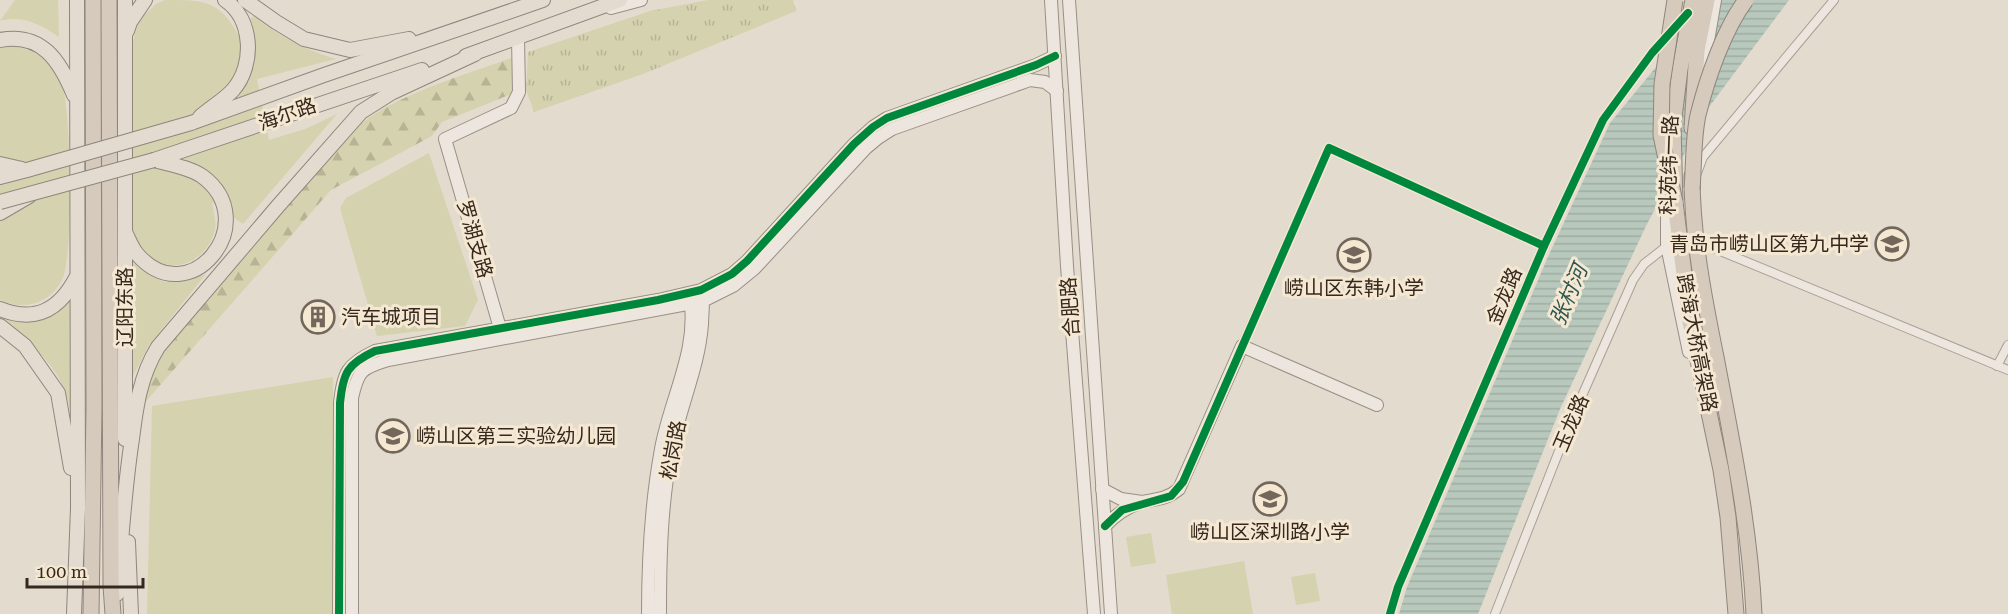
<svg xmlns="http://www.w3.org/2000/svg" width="2008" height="614" viewBox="0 0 2008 614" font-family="'Roboto Serif','Noto Sans SC',serif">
	<defs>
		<pattern id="forest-firs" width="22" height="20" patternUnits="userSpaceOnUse" patternTransform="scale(1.5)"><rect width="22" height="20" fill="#d5d2af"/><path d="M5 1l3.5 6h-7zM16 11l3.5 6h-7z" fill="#b7b496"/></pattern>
		<pattern id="park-tufts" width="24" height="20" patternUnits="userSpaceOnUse" patternTransform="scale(1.5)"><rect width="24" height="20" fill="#d5d2af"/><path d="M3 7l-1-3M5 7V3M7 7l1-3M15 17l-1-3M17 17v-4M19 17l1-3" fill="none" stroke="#b7b496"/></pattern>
		<pattern id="water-rules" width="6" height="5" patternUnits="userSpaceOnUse" patternTransform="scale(1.5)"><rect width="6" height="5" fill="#b8c8bd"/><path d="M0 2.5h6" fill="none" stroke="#9faca2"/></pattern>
	</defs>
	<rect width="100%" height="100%" fill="#e3dbcd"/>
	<g fill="#d5d2af">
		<path d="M15,0h43l1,37c-19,-13 -37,-22 -59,-16z"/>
		<path d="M165,0c38,0 54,0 73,34l15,-18c28,21 50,33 83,43l-79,20 12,61 36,-11 32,-15 -94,110 -31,-22c1,9 5,20 3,28 -6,25 -32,43 -57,32 -12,-6 -20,-21 -27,-32v-178l6,-30 19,-18z"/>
		<path d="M0,46c26,-1 53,10 62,37 9,26 12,174 0,197 -12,24 -39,31 -62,20z"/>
		<polygon points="429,153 478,300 465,326 377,336 340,208 346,198"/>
		<path d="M131,259c30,28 36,27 75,15l-57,71 -16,31z"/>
		<path d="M74,293l-1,129c-3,-12 -5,-25 -10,-36 -13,-29 -40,-48 -63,-69v-6l52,2 14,-9z"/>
		<polygon points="333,377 333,614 147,614 152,406"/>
		<polygon points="1151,533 1156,563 1131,567 1126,537"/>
		<polygon points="1244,561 1253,614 1172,614 1166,575"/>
		<polygon points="1315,573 1320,601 1296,605 1291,577"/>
	</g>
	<path fill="url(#forest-firs)" d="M514,57l2,35 -74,30 -10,14 -101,54 -189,216 9,-34 15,-23 189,-221c45,-36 105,-51 159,-71z"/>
	<polygon fill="url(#park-tufts)" points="708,0 793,0 796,11 643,74 534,112 526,90 528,52 650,11"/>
	<polygon fill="url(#water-rules)" points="1711,0 1789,0 1709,107 1647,224 1560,409 1478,614 1399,614 1407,587 1547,259 1610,123"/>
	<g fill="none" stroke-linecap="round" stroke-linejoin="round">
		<defs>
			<g id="street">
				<polyline points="1697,173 1703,157 1834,0"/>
				<polyline points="1701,243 2008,370"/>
				<polyline points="1242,346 1329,148 1544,246"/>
				<polyline points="1997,366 2008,345"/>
				<polyline points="1390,614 1398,587 1544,246 1603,120 1652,53 1687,14"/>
				<polyline points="1495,614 1570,423 1633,280 1644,264 1667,246"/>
			</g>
			<g id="secondary">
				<polyline points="1051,0 1067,266 1094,614"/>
				<polyline points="1069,0 1111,614"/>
				<polyline points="611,8 641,0"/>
				<polyline points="1701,82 1715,0"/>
				<polyline points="1667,185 1667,246 1689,352"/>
				<polyline points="502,335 445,139 511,108 519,92 518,38"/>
				<polyline points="1102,489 1121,499 1142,502"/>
				<path d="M1105,526c11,-12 22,-19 37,-24 15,-3 25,-3 37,-13l63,-143 135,59"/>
				<path d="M339,614l1,-211c3,-30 7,-39 35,-52l283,-51 43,-10 31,-16 15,-13 107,-117 19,-17 14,-9 149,-53 19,-9"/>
				<path d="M352,614v-216c6,-27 9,-30 36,-38l315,-59 30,-15 22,-18 111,-120 12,-10 14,-9 138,-49 15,2 12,9"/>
				<path d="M648,614c0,-55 3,-111 13,-165 9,-51 38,-99 29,-152"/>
				<path d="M660,614c0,-55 1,-111 12,-165 8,-43 27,-82 30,-125 0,-9 2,-19 0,-28"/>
			</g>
			<g id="primary">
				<polyline points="245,0 276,22 304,39 350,50 409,39"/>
				<polyline points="127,31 130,22 145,0"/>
				<path d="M0,40c42,-8 60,21 74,55"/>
				<polyline points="466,56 620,0"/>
				<path d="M200,117c10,-9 24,-17 33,-27 22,-25 20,-71 -8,-90"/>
				<polyline points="191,123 324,75 543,0"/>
				<polyline points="154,160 422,70"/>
				<polyline points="0,164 22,169"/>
				<polyline points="0,177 27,170"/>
				<polyline points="0,213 29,196"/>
				<path d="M126,234c3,6 6,14 11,20 52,61 128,-32 65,-78 -13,-9 -34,-12 -48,-16"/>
				<path d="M0,309c35,14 59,1 76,-31"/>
				<polyline points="0,326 25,346 58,393 71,468"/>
				<polyline points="125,439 125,0"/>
				<polyline points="128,542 131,614"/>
				<path d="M117,594c4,-52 7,-103 15,-155 4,-32 8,-63 26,-92l120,-141 83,-94 30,-19 84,-39"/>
				<polyline points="74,614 78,508 77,0"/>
			</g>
			<g id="highway">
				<polyline points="109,0 111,586 113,614"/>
				<polyline points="1693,0 1680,69 1673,125 1675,202 1690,322 1721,470 1728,517 1736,614"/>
				<polyline points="1692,128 1697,50 1707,0"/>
				<path d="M1692,176c0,60 12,122 24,181 16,85 34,170 38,257"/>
				<polyline points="91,614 94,408 93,0"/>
			</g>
		</defs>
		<use href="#street" stroke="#a8a096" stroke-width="10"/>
		<use href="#secondary" stroke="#989086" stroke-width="14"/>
		<use href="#primary" stroke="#8e867d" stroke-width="16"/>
		<use href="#highway" stroke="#8e867d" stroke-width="17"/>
		<use href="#street" stroke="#ece6de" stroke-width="8"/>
		<use href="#secondary" stroke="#ece6de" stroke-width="12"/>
		<use href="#primary" stroke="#e3dbd0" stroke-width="14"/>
		<use href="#highway" stroke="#d6cabd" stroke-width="15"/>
		<defs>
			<g id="primary-bridge">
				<polyline points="27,170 191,123"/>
				<polyline points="0,202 154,160"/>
			</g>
			<g id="highway-bridge">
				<polyline points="1675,0 1662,84 1661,135 1675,202"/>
				<path d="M1692,189c2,-24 1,-51 6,-74 9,-36 26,-86 48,-115"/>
			</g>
		</defs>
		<use href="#primary-bridge" stroke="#8e867d" stroke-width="16" stroke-linecap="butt"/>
		<use href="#highway-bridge" stroke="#8e867d" stroke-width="17" stroke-linecap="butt"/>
		<use href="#primary-bridge" stroke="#e3dbd0" stroke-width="14"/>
		<use href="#highway-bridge" stroke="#d6cabd" stroke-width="15"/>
		<defs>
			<g id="cycleway">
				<polyline points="1105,526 1122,510 1171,496 1183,482 1329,148 1544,246"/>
				<path d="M339,614l1,-211c3,-30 7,-39 35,-52l283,-51 43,-10 31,-16 15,-13 107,-117 19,-17 14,-9 149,-53 19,-9"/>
				<polyline points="1390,614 1398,587 1544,246 1603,120 1652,53 1688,13"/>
			</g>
		</defs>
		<use href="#cycleway" stroke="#f5e8d2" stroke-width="11"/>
		<use href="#cycleway" stroke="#00873e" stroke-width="8"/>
	</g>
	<defs>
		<symbol id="school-ring" viewBox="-11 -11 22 22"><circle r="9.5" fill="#f5e8d2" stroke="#73675b" stroke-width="1.5"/><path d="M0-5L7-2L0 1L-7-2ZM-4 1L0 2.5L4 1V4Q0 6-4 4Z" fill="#73675b"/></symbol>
		<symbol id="building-ring" viewBox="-11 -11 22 22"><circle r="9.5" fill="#f5e8d2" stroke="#73675b" stroke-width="1.5"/><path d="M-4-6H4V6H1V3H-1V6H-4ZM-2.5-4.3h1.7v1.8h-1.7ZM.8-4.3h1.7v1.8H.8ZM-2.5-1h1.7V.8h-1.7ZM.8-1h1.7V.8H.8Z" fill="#73675b"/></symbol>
	</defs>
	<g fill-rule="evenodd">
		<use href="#school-ring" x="1873" y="225" width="38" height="38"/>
		<use href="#school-ring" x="1335" y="236" width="38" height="38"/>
		<use href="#building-ring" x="299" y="298" width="38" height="38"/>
		<use href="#school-ring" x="374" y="417" width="38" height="38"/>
		<use href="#school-ring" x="1251" y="480" width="38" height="38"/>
	</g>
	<g text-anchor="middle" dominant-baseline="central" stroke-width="6" stroke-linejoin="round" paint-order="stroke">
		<g font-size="20" fill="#37281e" stroke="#f5e8d2">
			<text transform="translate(287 114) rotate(-19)">海尔路</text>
			<text transform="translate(1669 165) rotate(-88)">科苑纬一路</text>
			<text transform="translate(475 239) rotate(74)">罗湖支路</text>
			<text transform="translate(1504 296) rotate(-67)">金龙路</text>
			<text transform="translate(125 307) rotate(-90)">辽阳东路</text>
			<text transform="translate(1070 307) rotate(-94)">合肥路</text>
			<text transform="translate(1697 343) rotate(79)">跨海大桥高架路</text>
			<text transform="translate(1571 423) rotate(-67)">玉龙路</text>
			<text transform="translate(673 450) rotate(-79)">松岗路</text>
		</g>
		<g font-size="20" fill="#37281e" stroke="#f5e8d2">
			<text x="1869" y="244" text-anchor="end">青岛市崂山区第九中学</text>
			<text x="1354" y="288">崂山区东韩小学</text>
			<text x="341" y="317" text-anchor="start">汽车城项目</text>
			<text x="416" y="436" text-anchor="start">崂山区第三实验幼儿园</text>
			<text x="1270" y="532">崂山区深圳路小学</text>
		</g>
		<g font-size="21" font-style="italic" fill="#2d5750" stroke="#f5e8d2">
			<text transform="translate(1569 295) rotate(-67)">张村河</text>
		</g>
	</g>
	<path d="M27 578v9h116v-9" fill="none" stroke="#37281e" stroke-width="3"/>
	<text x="36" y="578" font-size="18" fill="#37281e" stroke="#f5e8d2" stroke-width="4.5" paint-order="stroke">100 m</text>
</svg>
